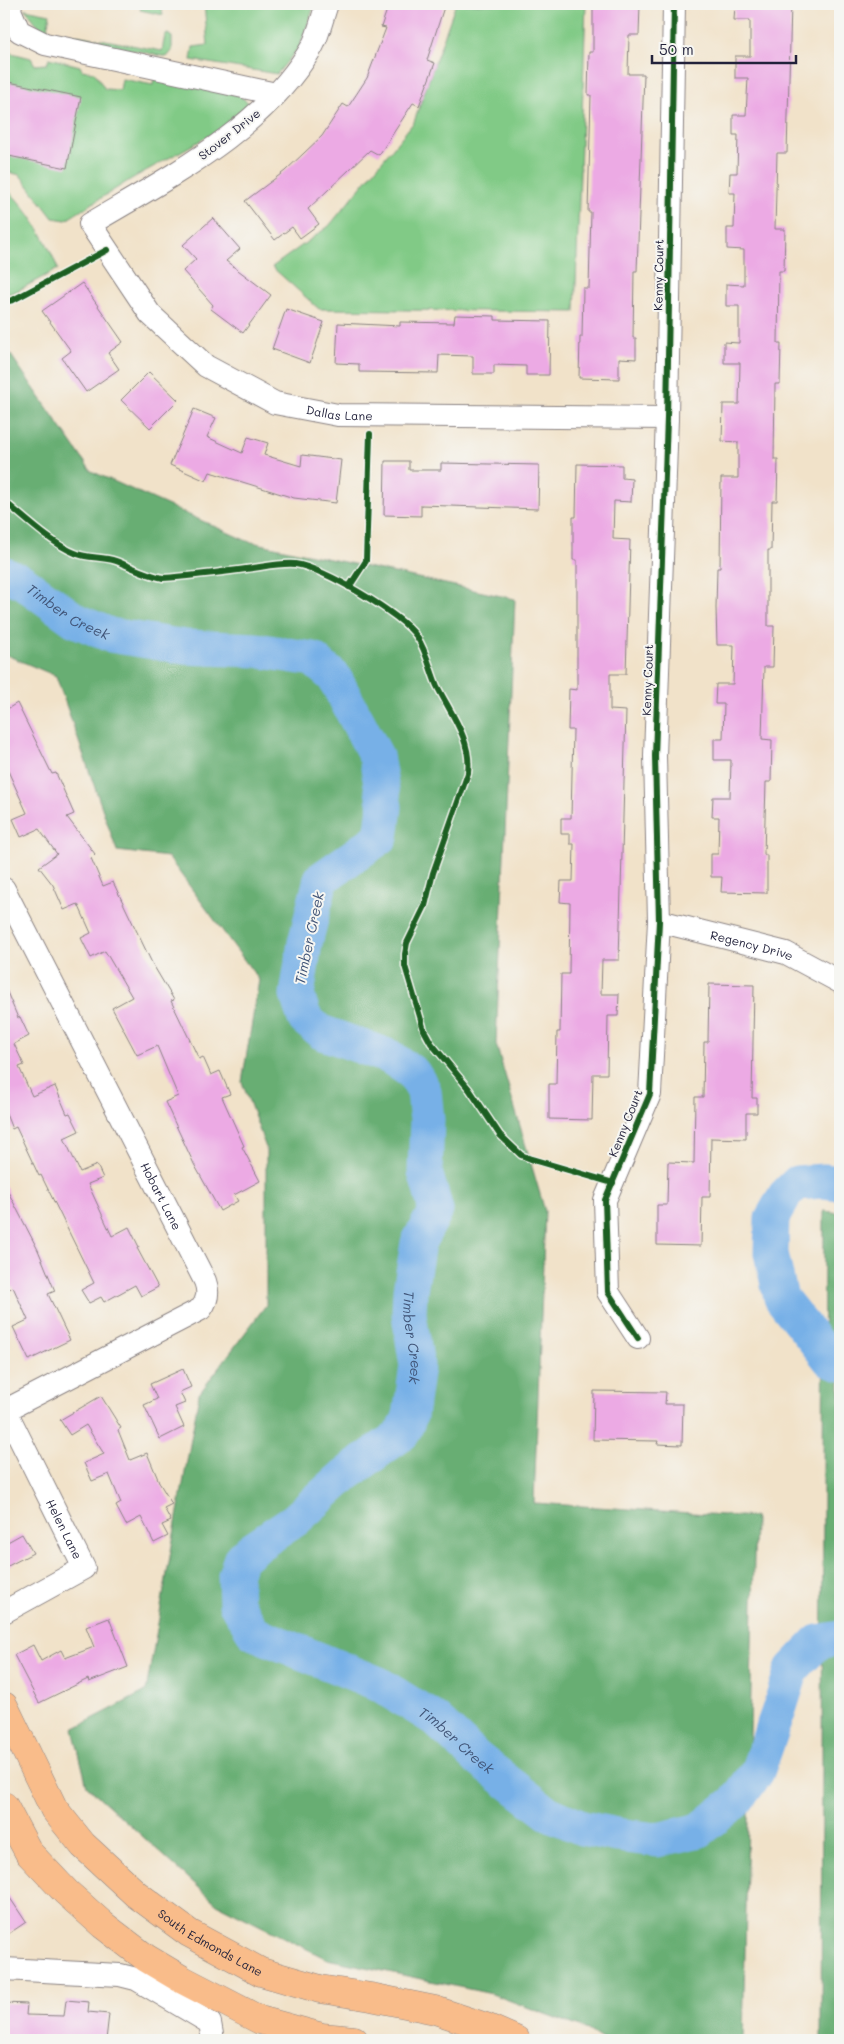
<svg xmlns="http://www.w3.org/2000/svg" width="844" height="2044" viewBox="0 0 844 2044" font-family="Mali,sans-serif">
	<rect width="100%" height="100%" fill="#f6f6f2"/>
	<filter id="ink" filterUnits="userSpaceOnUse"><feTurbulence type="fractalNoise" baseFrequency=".02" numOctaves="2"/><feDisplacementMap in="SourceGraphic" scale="10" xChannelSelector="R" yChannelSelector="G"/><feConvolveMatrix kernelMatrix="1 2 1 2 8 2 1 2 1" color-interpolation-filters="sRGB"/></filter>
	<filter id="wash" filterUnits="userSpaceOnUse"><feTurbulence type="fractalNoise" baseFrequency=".0096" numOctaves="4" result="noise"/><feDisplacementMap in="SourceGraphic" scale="20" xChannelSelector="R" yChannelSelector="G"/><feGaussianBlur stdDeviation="1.12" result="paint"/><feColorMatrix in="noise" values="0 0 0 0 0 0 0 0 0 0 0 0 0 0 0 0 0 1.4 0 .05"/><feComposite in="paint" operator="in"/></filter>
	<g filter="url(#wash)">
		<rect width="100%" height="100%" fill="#f1e2c9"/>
		<g fill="#81ca86" stroke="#527660">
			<polygon points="142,4 160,4 163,15 140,10"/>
			<polygon points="204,4 315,4 300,46 277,74 191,60 193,47 208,45"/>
			<polygon points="449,4 586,4 575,312 319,309 272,267 329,226 414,122 455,6"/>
			<polygon points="25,9 50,14 47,30 41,29"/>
			<polygon points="52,31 98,39 97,44 51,36"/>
			<polygon points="168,34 172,37 172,51 167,57 99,43 100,39 162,51 165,35"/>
			<polygon points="4,51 31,58 35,65 47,64 49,58 80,66 82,70 94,72 105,89 120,90 122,79 153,85 154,78 239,95 251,105 232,123 133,178 66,220 53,218 20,175 4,171"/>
			<path d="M4,187c24,20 43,53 54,82l-41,22 -13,4z"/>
		</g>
		<g fill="#68ae73" stroke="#456857">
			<polygon points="4,345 91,471 247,541 515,599 496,1044 545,1211 534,1503 755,1517 743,2040 603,2040 588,2030 492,1994 327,1959 217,1904 87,1786 73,1729 146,1691 199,1394 266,1305 266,1148 242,1082 259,980 168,857 117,851 56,676 4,654"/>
			<polygon points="824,1211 840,1213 840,2040 821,2040"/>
		</g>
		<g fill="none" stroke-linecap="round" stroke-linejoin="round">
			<g stroke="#77b0e7" stroke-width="35">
				<path id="s1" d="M4,574l19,8 52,38 35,15 75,12 71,3 57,9 21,18 42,79 9,51 -4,30 -60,42 -16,64 -8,52 8,24 16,13 69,25 23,16 11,18 3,29 -2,52 11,38 -18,33 -8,48 -1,23 8,52 -7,50 -7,17 -59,43 -49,44 -42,28 -12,10 -6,17 1,29 18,29 125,51 56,35 42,39 71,55 34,15 35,7 40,5 43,-10 36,-29 21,-29 22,-62 13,-41 26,-27 22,-4"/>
				<polyline points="840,1183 823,1181 797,1183 785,1195 772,1218 771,1253 781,1298 831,1361 840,1364"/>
			</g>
		</g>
		<g id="blocks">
			<g fill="#ecaae4">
				<polygon points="389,4 433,4 444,7 427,60 435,63 419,106 413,103 379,155 370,150 308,209 319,224 300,238 292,227 275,240 245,201 285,171 322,136 343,104 348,107 367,78 386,28 381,27"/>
				<polygon points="593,4 640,4 639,35 629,35 628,74 644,74 637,271 634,271 633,338 636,338 636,359 619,358 619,379 579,378 580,337 582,337 583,288 589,288 591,212 588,212 591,95 588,95 589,52 593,52"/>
				<polygon points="735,4 791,4 787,153 777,153 775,229 785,229 784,271 779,271 778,343 781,343 780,384 775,384 774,459 778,459 777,501 772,501 771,550 768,550 768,626 774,626 773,667 764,667 762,739 772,740 771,782 766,782 764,855 767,855 767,893 721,892 722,877 711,877 711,854 718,854 719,817 712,817 713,797 730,797 731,760 714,760 714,739 723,739 724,704 715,704 716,684 733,684 734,645 717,645 716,608 717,568 720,568 721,478 738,478 738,442 722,441 723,404 739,404 740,363 724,363 724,342 739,343 739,306 726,306 726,284 744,285 744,250 727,249 727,228 734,228 735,193 729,193 730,173 737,173 738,135 733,135 733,115 746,115 748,78 735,78 735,56 750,56 750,20 734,20"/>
				<polygon points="4,81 81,97 67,168 4,155"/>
				<polygon points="213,218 240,249 226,261 271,295 243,333 211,309 213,305 183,271 196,259 183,245"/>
				<polygon points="82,283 123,342 108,353 119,369 86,392 62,358 71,351 42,311"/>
				<polygon points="286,309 324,322 310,363 272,349"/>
				<polygon points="455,315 495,316 495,320 550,321 549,375 526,375 526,366 494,365 494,374 473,374 473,356 439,355 438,373 359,372 359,364 336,363 338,323 400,326 400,322 454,323"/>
				<polygon points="149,372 178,400 150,428 121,400"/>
				<polygon points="194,409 216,418 207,437 242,453 248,437 268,443 264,455 301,466 302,455 341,460 336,503 294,498 210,472 206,481 170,465"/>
				<polygon points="385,461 409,461 409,470 441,470 441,463 539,465 538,509 421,505 421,516 384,515"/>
				<polygon points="577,464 622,465 622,478 632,479 631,502 614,501 613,539 630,540 626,674 610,674 610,710 626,711 619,960 602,960 601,994 619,994 618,1016 608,1016 607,1074 593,1074 592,1120 549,1119 549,1084 556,1084 557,1032 560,1032 561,974 569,974 570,903 560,902 561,881 573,881 574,844 570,844 570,834 561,834 561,818 571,818 573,730 568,730 569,689 577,690 577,560 573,560 573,517 576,517"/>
				<polygon points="17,703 52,774 56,773 74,814 67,817 95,854 91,858 103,886 113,882 152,963 174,1000 171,1001 199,1059 203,1057 211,1075 220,1071 230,1094 222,1097 244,1146 242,1147 260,1181 234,1195 238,1201 220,1211 194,1164 165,1102 178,1096 157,1046 137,1055 112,1008 132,997 105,951 91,958 81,938 91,933 78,904 64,910 53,885 39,867 57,854 39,829 21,837 13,819 27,813 4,762 4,711"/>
				<polygon points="709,984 754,985 752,1098 757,1098 757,1113 746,1113 746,1139 711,1138 710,1197 702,1197 701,1246 657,1245 657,1205 667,1205 668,1162 694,1163 695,1097 703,1097 704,1042 708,1042"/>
				<polygon points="4,985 18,1018 20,1017 29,1036 14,1044 24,1065 19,1067 32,1096 55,1086 67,1114 70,1113 79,1131 64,1138 80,1172 97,1165 103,1178 88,1184 112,1236 129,1227 139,1247 137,1248 158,1287 141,1296 135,1285 104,1302 101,1297 89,1303 81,1290 94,1283 41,1175 39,1176 16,1127 12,1129 4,1109"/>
				<polygon points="4,1184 38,1250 55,1291 48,1294 70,1340 29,1360 13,1327 28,1320 13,1287 4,1291"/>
				<polygon points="183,1369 191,1387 180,1392 185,1403 175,1407 184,1427 160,1439 144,1405 157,1399 150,1384"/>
				<polygon points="594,1391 666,1392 665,1404 683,1404 682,1445 657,1444 658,1441 593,1440"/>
				<polygon points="101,1396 121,1428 118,1430 130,1460 147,1453 160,1484 172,1504 164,1508 171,1521 162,1525 168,1536 154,1543 141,1517 126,1525 116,1506 121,1503 109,1474 92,1481 84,1463 104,1454 86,1425 70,1435 60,1420"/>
				<polygon points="22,1534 33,1553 4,1568 4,1544"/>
				<polygon points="109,1618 128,1667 89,1682 88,1679 39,1703 14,1655 33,1645 41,1661 61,1650 65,1658 94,1647 86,1627"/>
				<polygon points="4,1889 26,1922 4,1937"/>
				<polygon points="66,2000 89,2002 88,2012 109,2014 106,2040 4,2040 4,2003 27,2004 26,2015 64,2016"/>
			</g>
		</g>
	</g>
	<g filter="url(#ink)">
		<use href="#blocks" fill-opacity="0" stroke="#8a8282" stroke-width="1"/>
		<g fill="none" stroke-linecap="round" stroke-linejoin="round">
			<defs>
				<g id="minor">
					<polyline points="11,4 10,10 19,31 45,44 276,94"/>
					<path id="s2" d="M327,4c-5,14 -8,30 -15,43 -48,82 -143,130 -222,177l60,90 56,52 69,37 63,12 329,3"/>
					<path id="s3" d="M4,889l201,392c4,11 3,19 -4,28l-195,101"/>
					<path id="s4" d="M659,921l127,32 54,29"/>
					<polyline points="638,1338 608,1292 605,1200 650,1094 659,921 655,756 667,418 674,4"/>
					<path id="s5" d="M4,1407l80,161 -80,44"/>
					<polyline points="4,1969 120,1975 136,1979 210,2023 213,2040"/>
				</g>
				<g id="major">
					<path id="s6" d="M4,1706l50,103 29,36 53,49 53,39 72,39 59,17 51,8 64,13 51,17 30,13"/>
					<polyline points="4,1806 29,1853 66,1892 103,1925 146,1958 183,1980 260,2020 322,2037 354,2040"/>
				</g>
			</defs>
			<use href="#minor" stroke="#8a8282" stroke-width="24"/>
			<use href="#major" stroke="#8a8282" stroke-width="29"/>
			<use href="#minor" stroke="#fff" stroke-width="22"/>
			<use href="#major" stroke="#f9bc8a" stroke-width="28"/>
			<defs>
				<g id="cycleway">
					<polyline points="4,302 13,300 107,250"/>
					<path d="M4,501c20,16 48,43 71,52 13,6 27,3 41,8 16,6 30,14 47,17 30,-2 60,-6 90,-10 14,-2 28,-5 42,-4 27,3 108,51 122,73 10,15 13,33 20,49 14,28 35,54 31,87l-35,100 -8,33 -18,37 -2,11v12l19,64 7,13 38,46 31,46 21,20 10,4 82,24"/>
					<polyline points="349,587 366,561 370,434"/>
					<polyline points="638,1338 608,1292 605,1200 650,1094 659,921 655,756 667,418 674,4"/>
				</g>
			</defs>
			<use href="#cycleway" stroke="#f6f6f2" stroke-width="9"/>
			<use href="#cycleway" stroke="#1b5e20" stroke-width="6"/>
		</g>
	</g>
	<g text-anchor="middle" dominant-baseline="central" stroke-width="4" stroke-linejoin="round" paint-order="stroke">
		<g font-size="12" fill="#22223b" stroke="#f6f6f2">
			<text transform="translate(229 134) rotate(-38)">Stover Drive</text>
			<text transform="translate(658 275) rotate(-89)">Kenny Court</text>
			<text stroke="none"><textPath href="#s2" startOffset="661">Dallas Lane</textPath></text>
			<text transform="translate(647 680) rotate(-88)">Kenny Court</text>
			<text stroke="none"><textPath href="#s4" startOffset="96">Regency Drive</textPath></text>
			<text transform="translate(625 1123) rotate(-68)">Kenny Court</text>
			<text stroke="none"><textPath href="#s3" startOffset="345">Hobart Lane</textPath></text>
			<text stroke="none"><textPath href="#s5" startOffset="136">Helen Lane</textPath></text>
			<text stroke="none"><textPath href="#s6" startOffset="322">South Edmonds Lane</textPath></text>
		</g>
		<g font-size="14" font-style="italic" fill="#405477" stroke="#f6f6f2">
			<text stroke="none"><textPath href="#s1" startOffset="75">Timber Creek</textPath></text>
			<text transform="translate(309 938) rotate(-78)">Timber Creek</text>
			<text stroke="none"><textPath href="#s1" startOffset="1141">Timber Creek</textPath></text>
			<text stroke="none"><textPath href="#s1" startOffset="1756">Timber Creek</textPath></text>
		</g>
	</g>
	<rect width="844" height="2044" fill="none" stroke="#f6f6f2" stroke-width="20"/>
	<path d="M652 55v8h144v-8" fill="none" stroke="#22223b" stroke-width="2.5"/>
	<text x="659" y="55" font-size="15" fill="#22223b" stroke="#f6f6f2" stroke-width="4" paint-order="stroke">50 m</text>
</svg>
